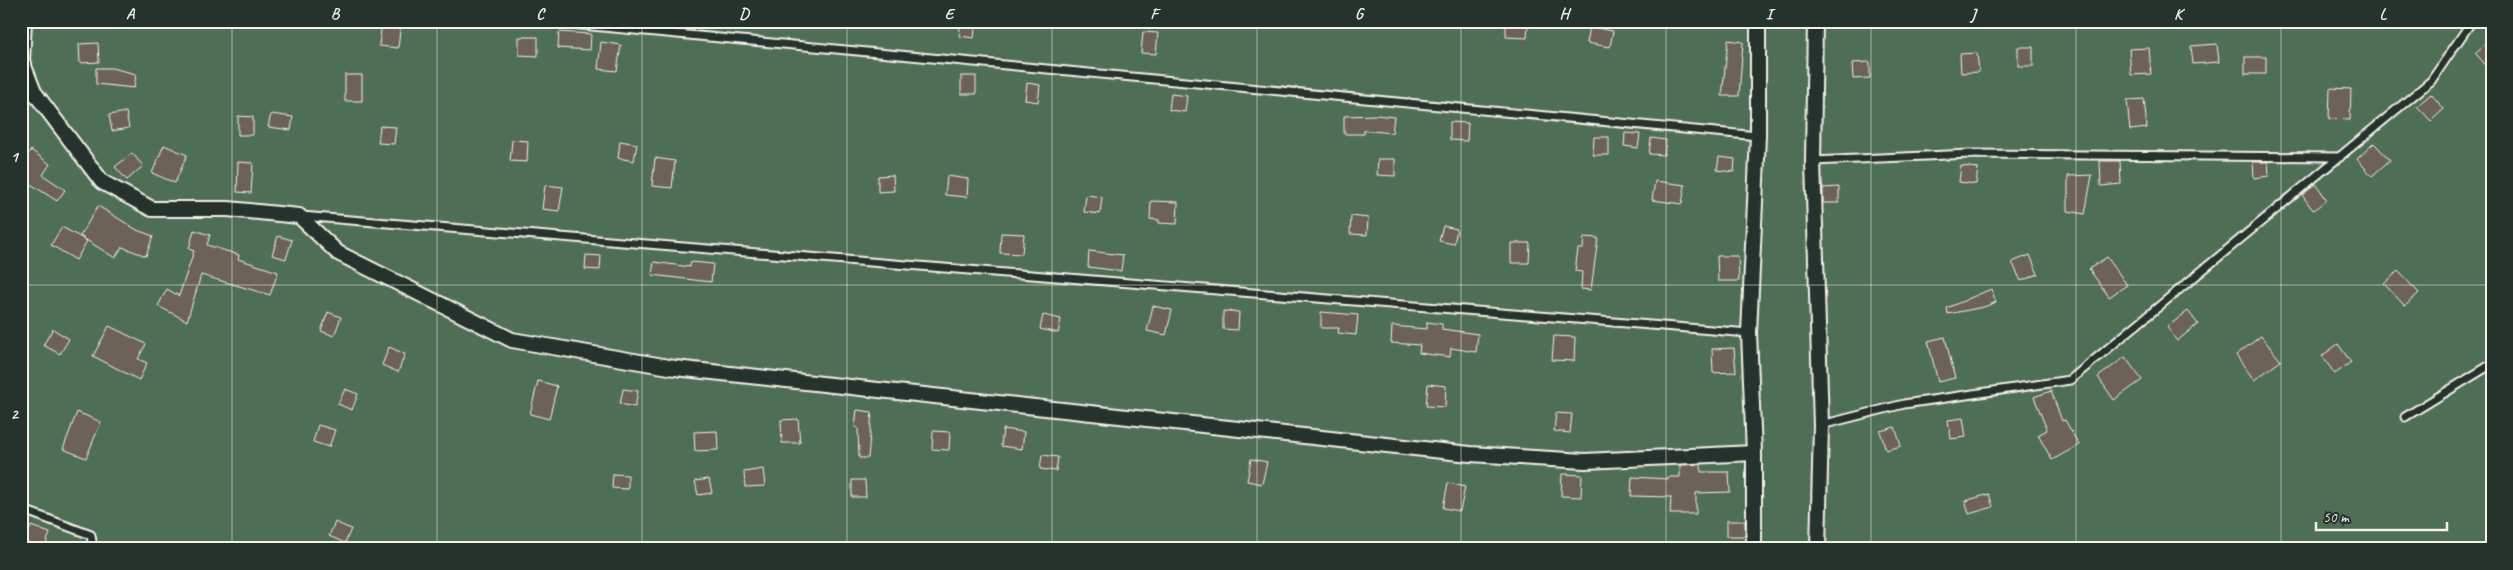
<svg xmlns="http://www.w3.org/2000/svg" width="2513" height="570" viewBox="0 0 2513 570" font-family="Caveat,sans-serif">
	<rect width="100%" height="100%" fill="#343c36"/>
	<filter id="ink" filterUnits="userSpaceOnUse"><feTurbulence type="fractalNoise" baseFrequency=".02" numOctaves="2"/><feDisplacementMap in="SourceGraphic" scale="10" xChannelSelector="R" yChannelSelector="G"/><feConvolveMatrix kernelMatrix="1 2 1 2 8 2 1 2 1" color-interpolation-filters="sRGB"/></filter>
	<g filter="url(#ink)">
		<polygon fill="#506e56" stroke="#a2b09f" points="21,21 2492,21 2492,549 21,549 21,382 29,366 21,358"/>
		<g fill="#6d6258" stroke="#f4f1e8">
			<polygon points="382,21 401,23 398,48 379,46"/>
			<polygon points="961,21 976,21 974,38 959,36"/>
			<polygon points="1506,24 1528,25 1527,38 1506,37"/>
			<polygon points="1590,27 1613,31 1610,47 1587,43"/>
			<polygon points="559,32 591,34 590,50 558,48"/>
			<polygon points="1143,32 1158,33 1156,54 1141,53"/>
			<polygon points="519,37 538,37 538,56 519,55"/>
			<polygon points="2492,38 2492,72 2475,53"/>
			<polygon points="1728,40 1743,42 1739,96 1722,96"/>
			<polygon points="601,42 621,45 617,71 598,69"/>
			<polygon points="98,43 99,62 80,63 79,44"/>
			<polygon points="2217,44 2219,62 2193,64 2191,46"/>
			<rect x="2018" y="47" width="15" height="19"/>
			<polygon points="2149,48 2151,74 2131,75 2129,49"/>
			<polygon points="1977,53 1979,72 1961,73 1960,54"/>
			<rect x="2245" y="57" width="21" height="17"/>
			<polygon points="1870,62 1870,78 1853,79 1852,63"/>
			<polygon points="96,68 112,68 136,74 134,88 96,84"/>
			<rect x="345" y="75" width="17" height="26"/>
			<rect x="961" y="76" width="15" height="18"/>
			<polygon points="1027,83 1040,85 1038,102 1025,100"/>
			<polygon points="2330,88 2351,89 2350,120 2329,119"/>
			<polygon points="1171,94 1187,96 1185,112 1169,110"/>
			<polygon points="2431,94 2444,109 2431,121 2417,106"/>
			<polygon points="2144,99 2147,128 2130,130 2127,100"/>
			<polygon points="126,112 129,128 112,131 109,115"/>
			<polygon points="271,114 293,117 291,130 268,127"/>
			<polygon points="1376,115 1394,117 1392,133 1364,130 1364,134 1344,134 1344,116"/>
			<polygon points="238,116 253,117 253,135 238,135"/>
			<polygon points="1450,122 1468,123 1467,141 1450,140"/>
			<polygon points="380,126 396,127 394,144 378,143"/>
			<polygon points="1625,133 1640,134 1638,148 1624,146"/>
			<polygon points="1594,137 1609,137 1609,155 1593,155"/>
			<polygon points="1651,138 1666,140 1664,155 1649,154"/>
			<polygon points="512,140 528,141 527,162 510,161"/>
			<polygon points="620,141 637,144 634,161 618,158"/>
			<polygon points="2374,143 2390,160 2372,176 2357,159"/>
			<polygon points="164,145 187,155 175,183 152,173"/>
			<polygon points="31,150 50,164 43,175 65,190 57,201 21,178 21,165"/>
			<polygon points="132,153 143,166 127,180 115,167"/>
			<polygon points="1719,157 1735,159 1734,172 1717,170"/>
			<polygon points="655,158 675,161 672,188 652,186"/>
			<polygon points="1378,159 1395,159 1395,176 1377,175"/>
			<polygon points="2100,161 2120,161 2121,184 2101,186"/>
			<polygon points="238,162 253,163 251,193 237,192"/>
			<polygon points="2253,162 2268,162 2269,176 2254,178"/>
			<polygon points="1961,166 1978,168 1976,184 1959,182"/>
			<polygon points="893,175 894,191 878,192 878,176"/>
			<polygon points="2092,175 2085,214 2068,211 2068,176"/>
			<polygon points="947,176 968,179 967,197 945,195"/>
			<polygon points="1655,181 1685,185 1682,204 1652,200"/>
			<polygon points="2316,184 2327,200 2313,210 2302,195"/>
			<polygon points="545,185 563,187 559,211 542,209"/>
			<polygon points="1839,187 1839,203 1823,203 1823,188"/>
			<polygon points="1086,195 1102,197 1100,214 1084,212"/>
			<polygon points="1151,201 1178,202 1177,224 1159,223 1159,220 1150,219"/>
			<polygon points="98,206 137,230 153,236 146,256 122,247 115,258 80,236"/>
			<polygon points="1351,216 1368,218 1367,235 1350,234"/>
			<polygon points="1443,226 1457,229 1454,244 1439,241"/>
			<polygon points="62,227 87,241 76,260 51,245"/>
			<polygon points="194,230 210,235 207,245 239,255 238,259 278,272 270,295 201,275 187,321 158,306 167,289 179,296 194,251 189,249"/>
			<polygon points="1001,233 1024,234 1022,254 1000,253"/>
			<polygon points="278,236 292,240 286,259 272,255"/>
			<polygon points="1584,237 1598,238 1591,290 1581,289 1582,272 1575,271 1578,249 1583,249"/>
			<polygon points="1511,243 1530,243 1529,263 1511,263"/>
			<polygon points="1089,251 1123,255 1121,271 1088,267"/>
			<polygon points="586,255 601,256 600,270 585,269"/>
			<polygon points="2030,255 2038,274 2021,281 2012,262"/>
			<polygon points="1717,256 1738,256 1739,281 1718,281"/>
			<polygon points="2107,257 2127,285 2109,297 2089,269"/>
			<polygon points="654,262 690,267 691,262 713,264 711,282 652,275"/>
			<polygon points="2398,271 2419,293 2405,306 2384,284"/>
			<polygon points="1991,289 1996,302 1984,307 1948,314 1947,308"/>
			<polygon points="1153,306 1172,310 1166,335 1147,331"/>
			<polygon points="1223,311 1239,312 1238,330 1223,329"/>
			<polygon points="2188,311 2198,324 2177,341 2167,327"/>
			<polygon points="328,312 341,317 334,336 321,331"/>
			<polygon points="1321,312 1358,315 1356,335 1338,333 1339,328 1321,328"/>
			<polygon points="1043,315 1061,319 1058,333 1040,329"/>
			<polygon points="1427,322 1442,324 1442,329 1478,334 1476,352 1451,348 1450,357 1419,353 1420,345 1391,343 1392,326 1427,329"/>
			<polygon points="109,326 146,344 138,359 147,363 139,380 93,356"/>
			<polygon points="53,329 69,339 60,354 43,345"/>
			<polygon points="1554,336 1575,337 1574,361 1552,360"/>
			<polygon points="2261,336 2281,361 2254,380 2236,355"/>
			<polygon points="1945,337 1955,378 1938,382 1928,341"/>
			<polygon points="2338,344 2351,362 2335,374 2322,356"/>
			<polygon points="389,347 405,354 398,372 382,365"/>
			<polygon points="1734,348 1736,372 1713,373 1712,349"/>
			<polygon points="2125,357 2142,380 2114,400 2098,377"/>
			<polygon points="538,381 557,386 549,419 530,414"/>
			<polygon points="1428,384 1446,386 1445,407 1426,406"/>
			<polygon points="345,389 358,394 352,410 338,404"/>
			<polygon points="623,389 638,391 635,407 620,404"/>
			<polygon points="2051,391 2062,421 2065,420 2079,445 2052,460 2038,435 2047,430 2034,397"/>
			<polygon points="857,410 872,412 868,458 859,458 858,428 855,427"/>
			<polygon points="77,412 101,422 86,458 63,449"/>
			<polygon points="1556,413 1572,414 1570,433 1554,431"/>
			<polygon points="1963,418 1966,437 1951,439 1948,420"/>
			<polygon points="798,419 800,443 782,443 781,420"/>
			<polygon points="318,425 335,430 329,447 313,442"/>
			<polygon points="1895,427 1901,446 1886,450 1880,431"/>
			<polygon points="1003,429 1024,432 1022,449 1001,446"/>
			<polygon points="717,431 718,450 695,451 694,432"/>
			<polygon points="933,431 950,432 949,450 932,449"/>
			<polygon points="1042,455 1058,457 1056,471 1040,469"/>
			<polygon points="1251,459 1267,462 1262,484 1247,481"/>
			<polygon points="1701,464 1701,472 1729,472 1730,492 1696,493 1696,514 1670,514 1671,497 1631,496 1632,477 1668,479 1668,477 1680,477 1680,465"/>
			<polygon points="763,469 765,486 745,487 744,472"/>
			<polygon points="613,474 628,475 628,489 612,488"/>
			<polygon points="1562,474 1582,475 1581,497 1561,496"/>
			<polygon points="709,479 712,493 698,495 695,481"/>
			<polygon points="852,480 865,480 866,497 852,497"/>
			<polygon points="1448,483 1465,487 1460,511 1443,508"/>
			<polygon points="1989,494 1993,507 1969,514 1965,501"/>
			<rect x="1727" y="521" width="18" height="15"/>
			<polygon points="335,522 351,529 345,543 329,536"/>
			<polygon points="31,526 50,533 44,549 25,542"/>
		</g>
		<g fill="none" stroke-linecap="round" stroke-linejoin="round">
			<defs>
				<g id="service">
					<polyline points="539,21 1758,136"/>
					<polyline points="1813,161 1970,154 2340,157"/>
					<polyline points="301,216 1749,333"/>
					<polyline points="2405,417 2492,364"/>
					<polyline points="1821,425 1904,404 2070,380 2431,81 2472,21"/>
					<polyline points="21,509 91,535 93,549"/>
				</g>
				<g id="minor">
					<polyline points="24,21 22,61 34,92 102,182 152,209 228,209 299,216 338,253 512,340 675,368 1470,454 1585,461 1754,453"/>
					<polyline points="1815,21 1813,161 1821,425 1818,549"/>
					<polyline points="1754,549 1754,453 1749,333 1758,136 1758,21"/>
				</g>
			</defs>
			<use href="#service" stroke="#f4f1e8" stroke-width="11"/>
			<use href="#minor" stroke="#f4f1e8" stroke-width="18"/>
			<use href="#service" stroke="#26332d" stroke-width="7"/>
			<use href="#minor" stroke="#26332d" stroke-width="14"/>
		</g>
	</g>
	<path fill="none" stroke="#f4f1e8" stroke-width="1" stroke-opacity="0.55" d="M232,21v528M437,21v528M642,21v528M847,21v528M1052,21v528M1257,21v528M1461,21v528M1666,21v528M1871,21v528M2076,21v528M2281,21v528M21,285h2471"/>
	<rect width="2513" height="570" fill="none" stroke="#26332d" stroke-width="55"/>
	<path d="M2316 522v8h131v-8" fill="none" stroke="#f4f1e8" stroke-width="2.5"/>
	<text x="2323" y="522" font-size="15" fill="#f4f1e8" stroke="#26332d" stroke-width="4" paint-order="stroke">50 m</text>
	<rect x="28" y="28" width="2458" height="514" fill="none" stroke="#f4f1e8" stroke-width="2"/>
	<g font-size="16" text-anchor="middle" font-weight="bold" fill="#f4f1e8">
		<text x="130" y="19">A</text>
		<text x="335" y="19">B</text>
		<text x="540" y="19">C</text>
		<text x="744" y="19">D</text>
		<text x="949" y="19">E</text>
		<text x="1154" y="19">F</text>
		<text x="1359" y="19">G</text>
		<text x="1564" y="19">H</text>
		<text x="1769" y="19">I</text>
		<text x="1973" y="19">J</text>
		<text x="2178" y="19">K</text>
		<text x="2383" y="19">L</text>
		<text x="14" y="162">1</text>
		<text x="14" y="419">2</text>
	</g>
</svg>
